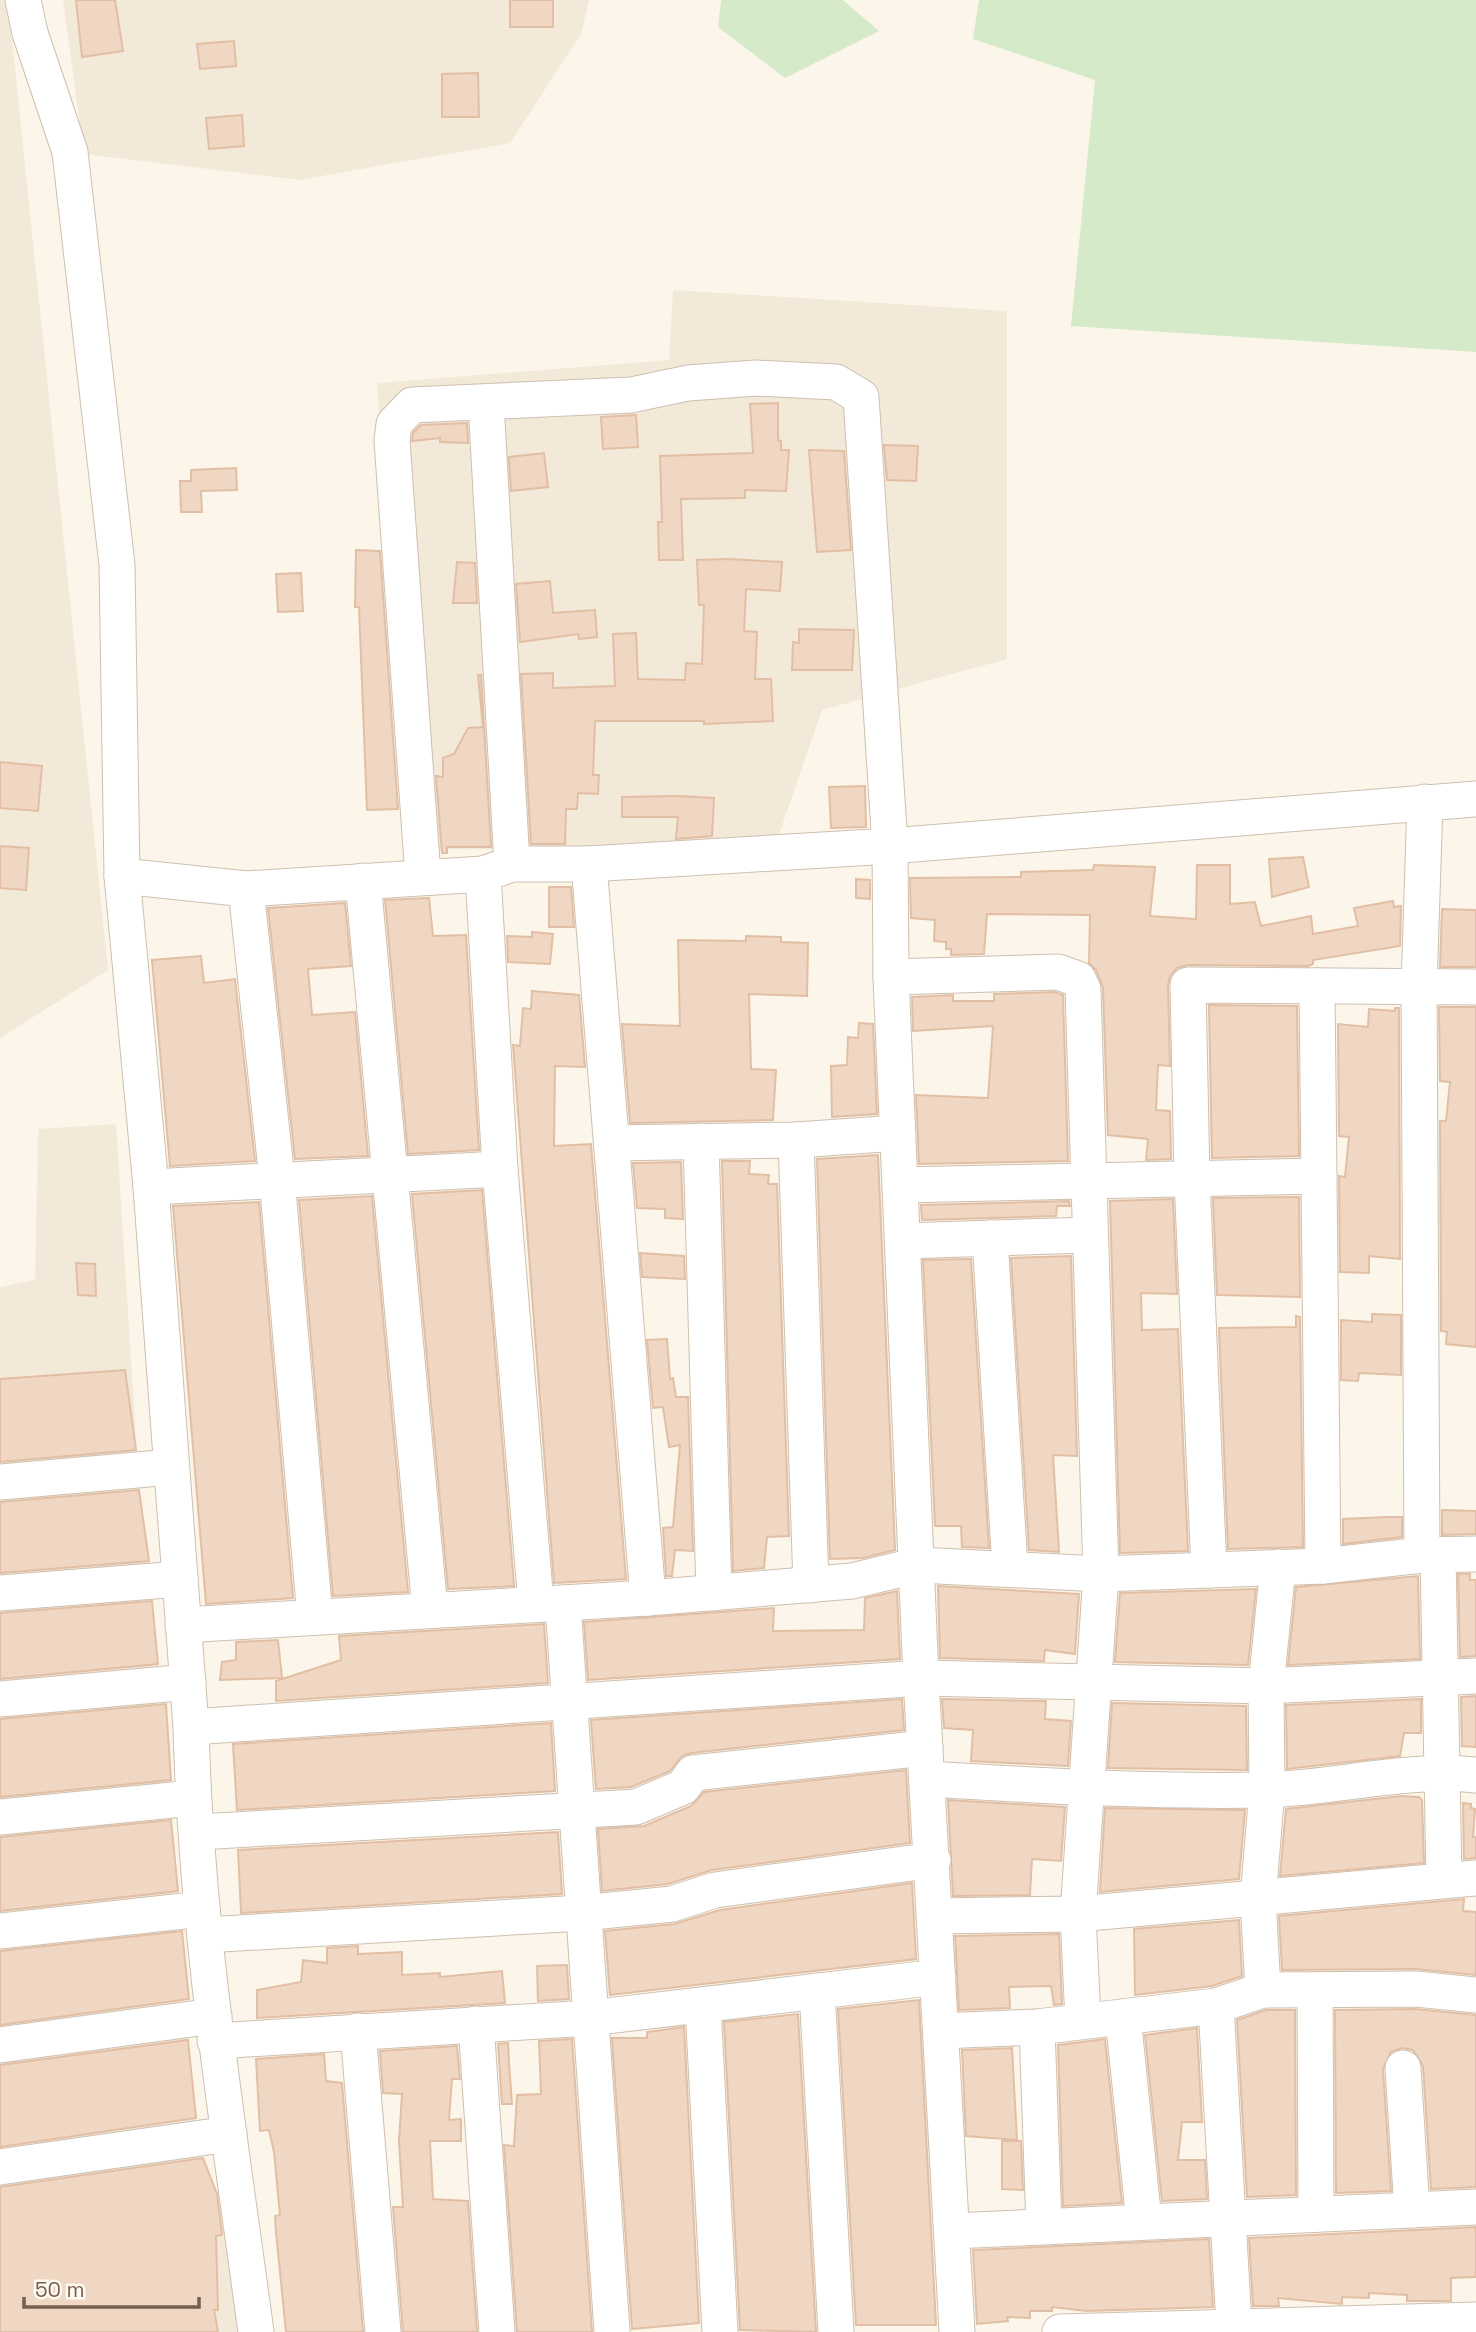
<svg xmlns="http://www.w3.org/2000/svg" width="1476" height="2332" viewBox="0 0 1476 2332" font-family="'Space Grotesk',sans-serif">
	<rect width="100%" height="100%" fill="#fcf6ea"/>
	<g fill="#f3e9d9">
		<polygon points="0,0 8,0 108,970 0,1038"/>
		<polygon points="63,0 589,0 581,34 510,143 299,180 84,154"/>
		<polygon points="673,290 1007,311 1007,659 822,710 775,846 645,850 405,849 377,383 669,360"/>
		<polygon points="116,1124 139,1485 150,1570 154,1732 199,2148 231,2234 239,2332 0,2332 0,1287 35,1280 38,1129"/>
	</g>
	<g fill="#d4eac8">
		<polygon points="721,0 843,0 879,31 785,78 718,27"/>
		<polygon points="979,0 1476,0 1476,352 1071,326 1095,80 973,39"/>
	</g>
	<g fill="#f0d7c3" stroke="#e2bfa4" stroke-width="2">
		<polygon points="76,0 115,0 123,51 82,57"/>
		<rect x="510" y="0" width="43" height="27"/>
		<polygon points="234,41 236,66 200,69 197,44"/>
		<polygon points="478,73 479,117 442,117 442,74"/>
		<polygon points="242,115 244,146 209,149 206,118"/>
		<polygon points="778,403 778,440 781,441 781,450 789,450 786,491 745,490 745,498 681,499 683,560 659,560 658,522 662,522 660,456 753,453 750,404"/>
		<polygon points="636,415 638,447 603,449 601,417"/>
		<polygon points="467,423 468,443 440,442 440,438 412,441 413,433 421,425"/>
		<polygon points="884,445 918,446 916,481 887,480"/>
		<polygon points="809,450 844,451 851,550 817,552"/>
		<polygon points="544,453 548,487 511,491 509,457"/>
		<polygon points="236,468 237,490 201,491 202,512 181,512 180,481 191,481 191,470"/>
		<polygon points="356,550 380,551 398,809 367,810 359,607 355,607"/>
		<polygon points="728,559 782,562 780,591 746,589 744,631 757,632 755,679 771,679 773,721 704,724 704,721 595,721 593,775 599,775 598,794 578,793 577,809 566,809 565,844 531,844 521,674 553,673 553,688 615,686 613,634 636,633 638,679 685,680 686,663 702,664 704,605 699,605 697,560"/>
		<polygon points="457,562 475,563 477,603 453,603"/>
		<polygon points="301,573 303,611 278,612 276,574"/>
		<polygon points="550,581 553,613 595,610 597,637 579,639 578,634 520,642 516,584"/>
		<polygon points="799,629 854,630 852,670 792,670 793,642 799,643"/>
		<polygon points="478,675 481,675 491,847 447,847 447,853 442,853 436,776 443,777 443,758 454,754 468,728 483,727"/>
		<polygon points="0,762 42,766 38,811 0,808"/>
		<polygon points="865,786 866,827 831,828 829,787"/>
		<polygon points="679,796 714,798 712,836 676,839 678,817 622,817 622,797"/>
		<polygon points="0,846 29,848 26,890 0,888"/>
		<polygon points="1303,857 1309,887 1272,897 1269,859"/>
		<polygon points="1094,865 1155,867 1150,916 1196,919 1197,865 1230,865 1230,904 1255,902 1261,926 1311,916 1313,934 1358,926 1354,908 1393,901 1394,907 1401,906 1400,946 1313,960 1313,964 1308,966 1188,965 1177,968 1170,976 1168,985 1170,1066 1158,1065 1156,1110 1170,1111 1171,1159 1146,1160 1148,1139 1108,1135 1103,988 1096,970 1089,963 1090,915 987,914 984,954 951,955 951,949 946,949 946,942 934,941 935,920 911,918 910,878 1021,877 1021,872 1093,870"/>
		<polygon points="856,879 870,880 870,899 856,898"/>
		<polygon points="549,887 571,887 574,927 549,927"/>
		<polygon points="429,898 433,936 466,935 479,1150 408,1154 385,900"/>
		<polygon points="345,903 351,966 308,969 312,1015 355,1012 368,1156 295,1159 268,908"/>
		<polygon points="1442,909 1476,910 1476,967 1440,967"/>
		<polygon points="532,932 553,934 550,964 508,962 507,936 532,937"/>
		<polygon points="746,936 781,937 781,942 808,943 807,996 749,994 751,1069 776,1070 773,1120 630,1123 622,1024 680,1026 678,940 746,941"/>
		<polygon points="201,956 204,983 235,979 255,1161 170,1166 152,960"/>
		<polygon points="532,991 579,995 585,1067 555,1066 554,1146 591,1144 626,1579 554,1583 513,1045 520,1046 523,1008 531,1009"/>
		<polygon points="1055,992 1063,995 1068,1161 919,1164 916,1095 988,1098 993,1026 913,1031 912,997 953,995 953,1001 994,1001 994,994"/>
		<polygon points="1209,1005 1297,1006 1299,1156 1212,1158"/>
		<polygon points="1439,1007 1476,1007 1476,1347 1446,1344 1447,1332 1441,1331 1440,1121 1446,1121 1450,1082 1440,1081"/>
		<polygon points="1395,1008 1399,1008 1400,1259 1369,1256 1369,1273 1340,1272 1339,1176 1345,1177 1349,1137 1339,1136 1338,1024 1368,1027 1369,1009 1395,1011"/>
		<polygon points="859,1023 873,1024 877,1114 832,1117 831,1066 847,1065 848,1037 858,1038"/>
		<polygon points="878,1155 895,1550 863,1558 830,1559 817,1159"/>
		<polygon points="722,1161 750,1161 749,1174 769,1175 768,1184 777,1184 789,1536 767,1537 764,1568 733,1571"/>
		<polygon points="681,1162 683,1219 665,1218 665,1209 637,1208 633,1163"/>
		<polygon points="482,1190 514,1586 448,1589 412,1194"/>
		<polygon points="372,1196 408,1592 333,1596 299,1200"/>
		<polygon points="1299,1197 1300,1297 1217,1295 1213,1198"/>
		<polygon points="1173,1199 1177,1294 1141,1293 1142,1330 1178,1329 1188,1551 1120,1553 1110,1201"/>
		<polygon points="1069,1201 1070,1206 1057,1206 1056,1216 922,1220 921,1205"/>
		<polygon points="259,1202 293,1598 206,1604 173,1206"/>
		<polygon points="640,1253 684,1256 685,1279 642,1277"/>
		<polygon points="1071,1256 1077,1456 1053,1455 1059,1552 1029,1550 1011,1258"/>
		<polygon points="971,1259 989,1548 962,1547 961,1526 935,1526 923,1260"/>
		<polygon points="76,1263 95,1264 96,1296 78,1295"/>
		<polygon points="1372,1314 1401,1315 1401,1375 1359,1373 1358,1381 1341,1380 1341,1320 1372,1322"/>
		<polygon points="1296,1316 1300,1317 1303,1547 1228,1549 1219,1328 1296,1327"/>
		<polygon points="667,1339 670,1379 673,1378 676,1397 688,1397 693,1551 675,1550 672,1576 666,1576 663,1528 673,1527 680,1445 669,1447 663,1407 653,1408 647,1340"/>
		<polygon points="125,1370 136,1450 0,1462 0,1379"/>
		<polygon points="139,1490 149,1561 0,1573 0,1502"/>
		<polygon points="1442,1510 1476,1511 1476,1534 1442,1535"/>
		<polygon points="1387,1517 1402,1517 1402,1537 1343,1544 1343,1519"/>
		<polygon points="1458,1574 1470,1574 1470,1580 1476,1580 1476,1656 1460,1657"/>
		<polygon points="1418,1576 1420,1659 1288,1665 1296,1587"/>
		<polygon points="938,1586 1079,1594 1075,1654 1045,1650 1044,1661 940,1658"/>
		<polygon points="1256,1589 1248,1665 1115,1662 1120,1593"/>
		<polygon points="897,1591 900,1659 588,1680 584,1622 774,1608 773,1631 864,1630 865,1598"/>
		<polygon points="152,1601 158,1664 0,1679 0,1613"/>
		<polygon points="544,1624 548,1683 276,1701 276,1681 341,1660 339,1636"/>
		<polygon points="278,1640 282,1678 220,1680 222,1662 236,1660 236,1642"/>
		<polygon points="1476,1696 1476,1747 1462,1746 1461,1697"/>
		<polygon points="902,1699 904,1730 691,1753 682,1756 670,1771 631,1787 596,1789 591,1720"/>
		<polygon points="942,1699 1046,1701 1045,1719 1071,1721 1068,1766 971,1761 973,1730 944,1728"/>
		<polygon points="1421,1699 1421,1733 1404,1733 1400,1756 1287,1769 1286,1705"/>
		<polygon points="1112,1703 1246,1706 1247,1770 1108,1768"/>
		<polygon points="166,1704 171,1780 0,1797 0,1719"/>
		<polygon points="551,1723 555,1791 237,1810 233,1744"/>
		<polygon points="906,1770 910,1843 712,1870 668,1884 602,1891 598,1829 644,1826 691,1806 704,1792"/>
		<polygon points="1401,1796 1419,1797 1422,1800 1424,1863 1280,1876 1286,1809"/>
		<polygon points="948,1800 1065,1807 1061,1861 1032,1859 1030,1895 953,1896"/>
		<polygon points="1463,1803 1471,1804 1471,1808 1475,1809 1473,1837 1476,1837 1476,1858 1464,1859"/>
		<polygon points="1105,1808 1245,1810 1239,1879 1100,1892"/>
		<polygon points="171,1820 178,1891 0,1911 0,1837"/>
		<polygon points="558,1832 562,1894 241,1913 238,1850"/>
		<polygon points="912,1883 916,1959 610,1995 605,1931 674,1924 720,1910"/>
		<polygon points="1464,1899 1463,1911 1476,1912 1476,1975 1416,1969 1282,1970 1279,1916"/>
		<polygon points="1239,1920 1242,1976 1212,1986 1135,1995 1134,1929"/>
		<polygon points="182,1931 189,1999 0,2025 0,1951"/>
		<polygon points="1059,1934 1062,2004 1054,2005 1051,1986 1009,1987 1010,2008 959,2010 955,1936"/>
		<polygon points="358,1946 358,1954 402,1952 402,1975 440,1973 440,1977 502,1971 505,2003 257,2018 257,1990 301,1982 303,1960 327,1963 327,1948"/>
		<polygon points="567,1965 569,1999 538,2001 537,1966"/>
		<polygon points="919,2000 936,2325 856,2325 838,2009"/>
		<polygon points="1415,2009 1476,2015 1476,2187 1431,2189 1423,2066 1413,2050 1402,2048 1391,2052 1383,2069 1391,2191 1336,2193 1335,2010"/>
		<polygon points="1266,2010 1295,2010 1296,2195 1247,2197 1237,2020"/>
		<polygon points="798,2014 816,2332 740,2330 724,2022"/>
		<polygon points="684,2027 699,2323 632,2329 612,2038 647,2038 647,2032"/>
		<polygon points="1197,2028 1202,2122 1182,2122 1178,2160 1205,2160 1207,2199 1162,2201 1145,2035"/>
		<polygon points="572,2039 592,2332 517,2332 504,2145 514,2146 517,2095 541,2094 539,2041"/>
		<polygon points="1105,2039 1122,2203 1063,2206 1058,2045"/>
		<polygon points="188,2040 196,2118 0,2147 0,2065"/>
		<polygon points="508,2043 509,2063 512,2104 502,2104 498,2044"/>
		<polygon points="457,2046 460,2079 452,2079 449,2120 461,2119 461,2141 430,2141 433,2199 468,2201 477,2332 403,2332 393,2207 403,2207 399,2141 402,2094 383,2093 380,2051"/>
		<polygon points="1012,2048 1017,2140 966,2136 962,2050"/>
		<polygon points="324,2054 326,2081 342,2083 363,2332 286,2332 276,2232 275,2216 280,2215 274,2152 269,2130 260,2131 256,2059"/>
		<polygon points="1002,2141 1021,2141 1023,2190 1002,2189"/>
		<polygon points="203,2158 217,2194 222,2235 216,2236 218,2310 214,2310 218,2332 0,2332 0,2187"/>
		<polygon points="1476,2227 1476,2277 1451,2278 1451,2301 1407,2301 1407,2295 1369,2293 1369,2298 1342,2297 1342,2304 1278,2298 1279,2306 1253,2306 1249,2238"/>
		<polygon points="1209,2239 1213,2307 1087,2311 1052,2307 1052,2311 1030,2311 1030,2318 1007,2317 1008,2321 977,2324 973,2250"/>
	</g>
	<g fill="none" stroke-linecap="round" stroke-linejoin="round">
		<defs>
			<g id="minor">
				<path d="M23,0l7,33 40,119 47,413 5,311 29,311 40,540c5,203 38,404 65,605"/>
				<polyline points="486,403 512,864"/>
				<polyline points="589,864 648,1598"/>
				<polyline points="483,874 500,1169 536,1604"/>
				<polyline points="122,876 246,889 483,874 512,864 589,864 890,846 1476,799"/>
				<polyline points="423,876 392,441 394,424 412,405 631,395 688,383 756,378 836,382 861,397 890,846 891,977 921,1678 957,2332"/>
				<polyline points="363,881 430,1610"/>
				<polyline points="246,889 277,1179 315,1617"/>
				<polyline points="891,977 1058,972 1078,979 1083,989 1101,1574 1078,1914 1083,2021"/>
				<polyline points="1317,986 1323,1566"/>
				<polyline points="796,1140 811,1585"/>
				<polyline points="701,1141 714,1593"/>
				<polyline points="612,1143 796,1140 898,1133"/>
				<polyline points="900,1185 1319,1176"/>
				<polyline points="151,1187 500,1169"/>
				<polyline points="990,1238 1010,1568"/>
				<polyline points="903,1241 1089,1235"/>
				<polyline points="0,1482 171,1467"/>
				<polyline points="1422,1555 1419,987 1425,802"/>
				<polyline points="1438,1555 1444,1880"/>
				<polyline points="1209,1570 1192,1179 1188,985 1476,987"/>
				<polyline points="0,1593 180,1579"/>
				<polyline points="563,1604 612,2332"/>
				<polyline points="183,1625 648,1598 852,1581 918,1565 1101,1574 1323,1566 1422,1555 1476,1554"/>
				<polyline points="0,1699 188,1682"/>
				<polyline points="191,1727 921,1678 1266,1686 1476,1676"/>
				<path d="M929,1779c112,7 224,13 335,11 71,-2 141,-22 212,-15"/>
				<polyline points="0,1817 193,1798"/>
				<polyline points="198,1832 636,1807 683,1787 693,1773 925,1748"/>
				<polyline points="935,1916 1078,1914 1476,1878"/>
				<polyline points="0,1931 202,1909"/>
				<polyline points="205,1935 582,1913 672,1904 715,1890 933,1860"/>
				<polyline points="1263,1990 1258,1899 1267,1790 1266,1686 1278,1567"/>
				<polyline points="817,1991 836,2332"/>
				<polyline points="1315,1992 1316,2214"/>
				<polyline points="703,2006 720,2332"/>
				<polyline points="1216,2006 1234,2325"/>
				<polyline points="1123,2017 1144,2221"/>
				<polyline points="476,2024 497,2332"/>
				<polyline points="1037,2027 1044,2226"/>
				<polyline points="358,2031 383,2332"/>
				<polyline points="941,2031 1037,2027 1216,2006 1263,1990 1416,1989 1476,1995"/>
				<polyline points="215,2041 590,2018 938,1977"/>
				<polyline points="0,2045 214,2016"/>
				<polyline points="1403,2068 1412,2210"/>
				<polyline points="0,2167 229,2134"/>
				<polyline points="953,2231 1476,2207"/>
				<polyline points="1060,2332 1476,2320"/>
			</g>
		</defs>
		<use href="#minor" stroke="#cebfb0" stroke-width="37"/>
		<use href="#minor" stroke="#fff" stroke-width="35"/>
	</g>
	<path d="M24 2297v10h175v-10" fill="none" stroke="#765f4e" stroke-width="3.5"/>
	<text x="35" y="2297" font-size="21" fill="#765f4e" stroke="#fefaf1" stroke-width="5" paint-order="stroke">50 m</text>
</svg>
